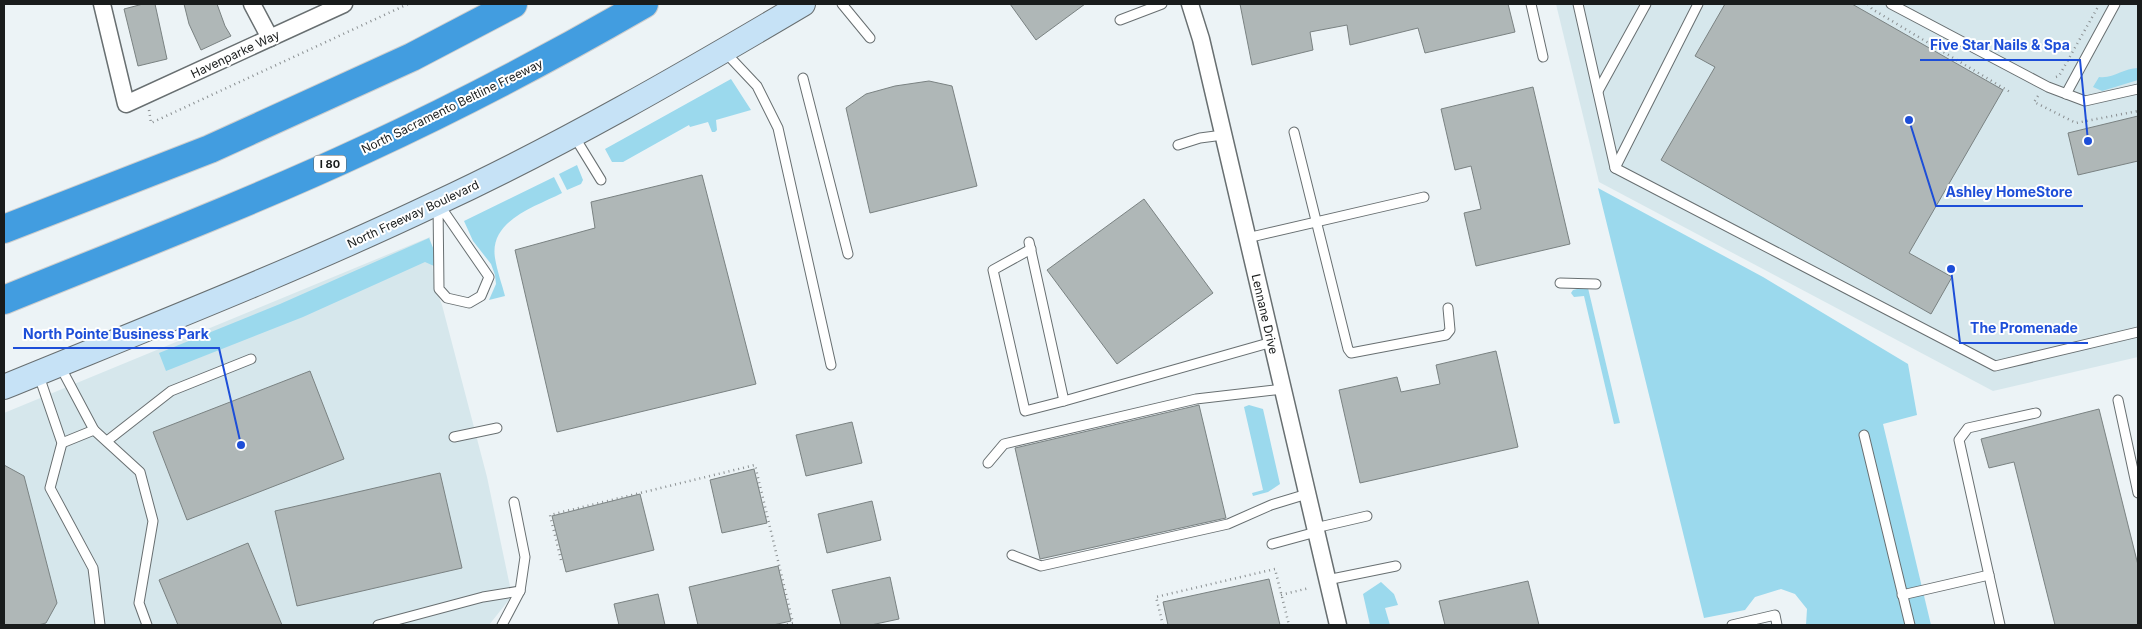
<svg xmlns="http://www.w3.org/2000/svg" width="2142" height="629" viewBox="0 0 2142 629" font-family="Inter,sans-serif">
	<rect width="100%" height="100%" fill="#ecf3f6"/>
	<g fill="#d6e7ec">
		<polygon points="1556,4 2138,4 2138,357 1993,391 1599,182"/>
		<polygon points="430,237 434,285 442,305 487,477 512,596 489,625 4,625 4,413"/>
	</g>
	<g fill="#9bd9ed">
		<path d="M2138,68v12l-36,11 -9,-4 6,-10c15,2 24,-9 39,-9z"/>
		<polygon points="731,79 751,110 716,120 717,130 715,132 712,132 708,122 690,127 689,125 623,162 612,162 605,149"/>
		<polygon points="577,165 583,180 581,184 567,190 559,174"/>
		<path d="M554,177l8,16c-27,14 -73,27 -67,65 2,13 7,26 10,38l-16,4 7,-16 -1,-9 -4,-11 -18,-23 -9,-20z"/>
		<polygon points="1598,188 1763,277 1908,364 1917,415 1883,424 1931,625 1806,625 1807,609 1795,594 1781,589 1755,597 1745,610 1704,618"/>
		<polygon points="429,238 436,255 434,266 425,262 303,317 166,371 159,353 280,304"/>
		<polygon points="1585,287 1588,288 1620,423 1614,424 1584,296 1574,297 1571,293 1573,290"/>
		<polygon points="1249,405 1263,409 1280,484 1268,492 1253,496 1252,493 1263,490 1244,407"/>
		<polygon points="1381,582 1394,594 1398,605 1385,608 1390,625 1370,625 1363,594"/>
	</g>
	<g fill="#afb7b7" stroke="#7a8282">
		<polygon points="143,4 155,4 167,59 138,66 124,9"/>
		<polygon points="184,4 217,4 225,26 231,36 201,50 189,24"/>
		<polygon points="1010,4 1085,4 1036,40"/>
		<polygon points="1240,4 1508,4 1515,32 1425,53 1418,28 1350,45 1347,25 1310,32 1313,50 1252,65"/>
		<polygon points="1725,4 1852,4 2003,90 1909,253 1952,277 1931,314 1661,160 1715,67 1695,56"/>
		<polygon points="929,81 952,86 977,186 870,213 846,108 866,94 895,86"/>
		<polygon points="1533,87 1570,244 1476,266 1464,213 1481,209 1471,166 1455,170 1441,109"/>
		<polygon points="2138,116 2138,161 2078,175 2068,133"/>
		<polygon points="702,175 756,384 557,432 515,250 595,228 591,202"/>
		<polygon points="1144,199 1213,293 1117,364 1047,270"/>
		<polygon points="1496,351 1518,447 1360,483 1339,390 1397,377 1401,392 1440,384 1436,365"/>
		<polygon points="310,371 344,459 187,520 153,432"/>
		<polygon points="1199,405 1226,518 1040,559 1015,448"/>
		<polygon points="2099,409 2138,565 2138,625 2055,625 2014,462 1989,468 1981,439"/>
		<polygon points="852,422 862,463 806,476 796,435"/>
		<polygon points="4,465 24,476 57,603 46,623 38,625 4,625"/>
		<polygon points="754,469 767,523 722,533 710,480"/>
		<polygon points="440,473 462,568 297,606 275,511"/>
		<polygon points="640,494 654,550 566,572 552,516"/>
		<polygon points="872,501 881,540 827,553 818,514"/>
		<polygon points="248,543 282,625 178,625 159,580"/>
		<polygon points="778,566 791,621 773,625 698,625 689,587"/>
		<polygon points="890,577 899,619 871,625 841,625 832,590"/>
		<polygon points="1269,579 1280,625 1168,625 1163,602"/>
		<polygon points="1528,581 1539,625 1445,625 1439,601"/>
		<polygon points="658,594 665,625 619,625 614,604"/>
	</g>
	<g fill="none" stroke-linecap="round" stroke-linejoin="round">
		<defs>
			<g id="lane">
				<polyline points="842,4 870,38"/>
				<polyline points="1531,4 1543,57"/>
				<polyline points="1578,4 1615,168 1995,366 2138,332"/>
				<polyline points="1891,4 2048,87 2085,101 2138,89"/>
				<polyline points="1120,20 1162,4"/>
				<polyline points="724,51 757,86 778,128 831,365"/>
				<polyline points="803,78 848,254"/>
				<polyline points="1598,91 1646,4"/>
				<polyline points="2066,94 2115,4"/>
				<polyline points="1294,132 1348,349 1351,353 1446,335 1450,330 1448,308"/>
				<polyline points="574,136 601,180"/>
				<polyline points="1178,145 1200,138 1223,135"/>
				<polyline points="1615,168 1698,4"/>
				<polygon points="438,203 489,277 481,296 469,303 447,298 439,289"/>
				<polyline points="1247,238 1424,197"/>
				<polyline points="1029,242 1064,401 1272,342"/>
				<polyline points="1031,249 993,270 1025,411 1064,401"/>
				<polyline points="1560,283 1596,284"/>
				<polyline points="60,366 94,430 140,472 153,521 139,603 147,625"/>
				<polyline points="38,373 62,443 50,488 93,568 100,625"/>
				<polyline points="2118,400 2138,493"/>
				<polyline points="1864,435 1910,625"/>
				<polyline points="454,437 497,428"/>
				<polyline points="107,441 171,391 251,359"/>
				<polyline points="62,443 94,430"/>
				<polyline points="988,463 1004,444 1196,399 1283,389"/>
				<polyline points="1315,528 1367,516"/>
				<polyline points="1272,544 1316,532"/>
				<polyline points="1012,555 1041,566 1228,524 1271,505 1307,494"/>
				<polyline points="1327,580 1396,566"/>
				<polyline points="1902,595 1989,575"/>
				<polyline points="378,625 483,597 520,591"/>
				<polyline points="502,625 520,591 525,557 514,502"/>
				<polyline points="1732,625 1775,615 1777,625"/>
				<polyline points="2000,625 1959,440 1968,428 2036,413"/>
			</g>
			<g id="street">
				<polyline points="102,4 126,104 344,4"/>
				<polyline points="252,4 270,38"/>
				<polyline points="1190,4 1201,39 1338,625"/>
			</g>
			<path id="secondary" d="M4,387c144,-59 290,-116 431,-183 127,-59 248,-129 368,-200"/>
			<g id="highway">
				<polyline points="4,229 210,149 412,57 513,4"/>
				<path d="M4,300c121,-49 244,-96 362,-151 95,-44 188,-93 278,-145"/>
			</g>
		</defs>
		<use href="#lane" stroke="#686f71" stroke-width="11"/>
		<use href="#street" stroke="#686f71" stroke-width="19"/>
		<use href="#secondary" stroke="#686f71" stroke-width="26"/>
		<use href="#highway" stroke="#cccdcd" stroke-width="30"/>
		<g stroke="#8a8f91" stroke-width="2.5" stroke-dasharray="1 4" stroke-linecap="butt">
			<polyline points="1868,4 1872,9 2010,92"/>
			<polyline points="2056,77 2059,76 2099,5"/>
			<polyline points="2038,96 2034,102 2076,123 2138,111"/>
			<polyline points="149,110 151,123 408,4"/>
			<polyline points="561,560 550,515 755,465 793,623 785,625"/>
			<polyline points="1281,595 1309,588"/>
			<polyline points="1163,625 1156,597 1275,569 1289,625"/>
		</g>
		<use href="#lane" stroke="#fff" stroke-width="9"/>
		<use href="#street" stroke="#fff" stroke-width="16"/>
		<use href="#secondary" stroke="#c6e2f6" stroke-width="24"/>
		<use href="#highway" stroke="#429de0" stroke-width="28"/>
	</g>
	<g text-anchor="middle" dominant-baseline="central" stroke-width="4" stroke-linejoin="round" paint-order="stroke">
		<rect fill="#fff" stroke="#5e6060" stroke-width="1" x="314" y="155.5" width="32" height="17" rx="4"/>
		<g font-size="11" font-weight="bold" fill="#191c1c">
			<text x="330" y="164">I 80</text>
		</g>
		<g font-size="12" fill="#191c1c" stroke="#fff">
			<text transform="translate(235 54) rotate(-25)">Havenparke Way</text>
			<text transform="translate(452 106) rotate(-26)">North Sacramento Beltline Freeway</text>
			<text transform="translate(413 214) rotate(-25)">North Freeway Boulevard</text>
			<text transform="translate(1265 314) rotate(77)">Lennane Drive</text>
		</g>
	</g>
	<path fill="none" stroke="#1d4ed8" stroke-width="2" d="M2088 141L2080 60H1920M1909 120L1936 206H2083M1951 269L1960 343H2088M241 445L219 348H13"/>
	<g fill="#1d4ed8" stroke="#fff" stroke-width="2">
		<circle cx="2088" cy="141" r="5"/>
		<circle cx="1909" cy="120" r="5"/>
		<circle cx="1951" cy="269" r="5"/>
		<circle cx="241" cy="445" r="5"/>
	</g>
	<g font-size="14" text-anchor="middle" font-weight="bold" fill="#1d4ed8" stroke="#fff" stroke-width="4" stroke-linejoin="round" paint-order="stroke">
		<text x="2000" y="50">Five Star Nails &amp; Spa</text>
		<text x="2009" y="197">Ashley HomeStore</text>
		<text x="2024" y="333">The Promenade</text>
		<text x="116" y="339">North Pointe Business Park</text>
	</g>
	<rect width="2142" height="629" fill="none" stroke="#191c1c" stroke-width="10"/>
</svg>
